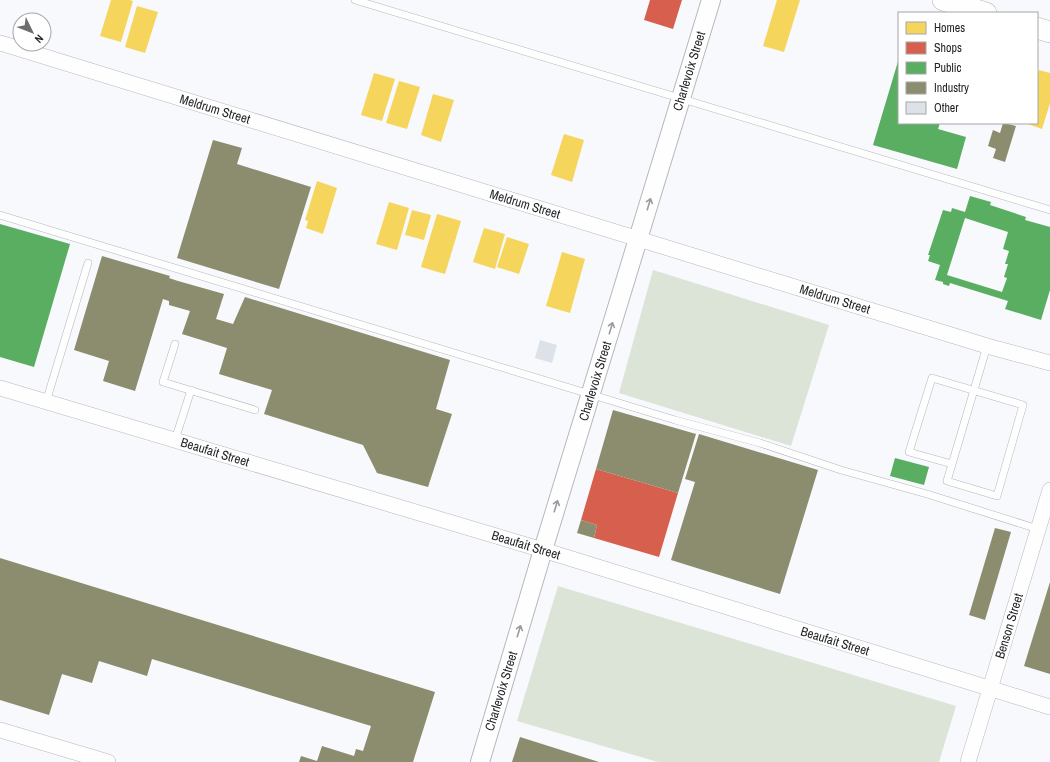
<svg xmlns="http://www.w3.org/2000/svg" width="1050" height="762" viewBox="0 0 1050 762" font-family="'Archivo Narrow',sans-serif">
	<rect width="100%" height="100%" fill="#f7f9fc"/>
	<g fill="#dce4d8">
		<polygon points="653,270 829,325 791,446 619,393"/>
		<polygon points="558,586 956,706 939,762 658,762 517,721"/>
	</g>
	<g fill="#f6d55c">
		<polygon points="111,0 130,0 133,1 121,42 100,36"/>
		<polygon points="777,0 800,0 784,52 763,46"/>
		<polygon points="137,6 158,12 145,53 125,47"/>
		<polygon points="1039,70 1050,73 1050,103 1042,129 1025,123 1037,123 1037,75"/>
		<polygon points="374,73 395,79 382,121 361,115"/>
		<polygon points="399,81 420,87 407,129 386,123"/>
		<polygon points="433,94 454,100 441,142 421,135"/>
		<polygon points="564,134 584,140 572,182 551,175"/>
		<polygon points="317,181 337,188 323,234 306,228 308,221 305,220"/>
		<polygon points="389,202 409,208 397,250 376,244"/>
		<polygon points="412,210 431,215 424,240 405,235"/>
		<polygon points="437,214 461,221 445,274 421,267"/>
		<polygon points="484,228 505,234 495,269 473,262"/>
		<polygon points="507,237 529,244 519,274 497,267"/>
		<polygon points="562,252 585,259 570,313 546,306"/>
	</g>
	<g fill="#d6604d">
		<polygon points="650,0 682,0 673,29 644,20"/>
		<polygon points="596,469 678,493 659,557 594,538 597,525 581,520"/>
	</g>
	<g fill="#5aae61" fill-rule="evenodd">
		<polygon points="899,58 899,123 940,123 938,129 966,137 957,169 873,145"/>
		<path d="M970,196l21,6 -1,3 36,12 -1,3 25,7v63l-9,30 -36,-11 3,-8 -58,-18 -1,3 -6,-2v-2l-8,-2 5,-15 -12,-4 2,-6h-2l15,-45 8,2 1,-4 13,4zM965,218l43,14 -5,17 6,2 -4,13h3l-4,13 3,1 -5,14 -55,-17z"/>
		<polygon points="0,224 70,244 34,367 0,357"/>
		<polygon points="895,458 929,467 924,485 890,476"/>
	</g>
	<g fill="#8c8c6e">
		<polygon points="1003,123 1016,126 1005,162 993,158 996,149 988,146 993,130 1000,133"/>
		<polygon points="213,140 242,148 237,164 311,187 279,289 177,258"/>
		<polygon points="102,256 170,276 169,278 178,281 224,294 216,319 233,324 245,297 450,360 436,409 452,414 428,487 377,473 363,445 264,414 272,390 219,374 227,348 182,334 190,311 169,305 169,301 163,299 135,391 103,381 109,361 74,350"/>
		<polygon points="613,410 696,434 678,493 596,469"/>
		<polygon points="699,434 818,470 780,594 671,560 695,482 685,479"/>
		<polygon points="581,520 597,525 594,538 577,533"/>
		<polygon points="995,528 1011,532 985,620 969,615"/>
		<polygon points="0,558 435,692 413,762 299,762 301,756 317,761 322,746 354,756 356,749 363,751 371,726 152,659 147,676 99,661 92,683 62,674 49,715 0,700"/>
		<polygon points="1050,582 1050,674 1024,666"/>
		<polygon points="520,737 599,762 512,762"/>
	</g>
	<polygon fill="#dce2e8" points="540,340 557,345 552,363 535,358"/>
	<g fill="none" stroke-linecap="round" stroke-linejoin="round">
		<defs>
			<g id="service">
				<polyline points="355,0 1050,210"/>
				<polyline points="0,215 675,420 760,443 841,470 927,494 1038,529"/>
				<polyline points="175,344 163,382 255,410"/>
				<polyline points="46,402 88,263"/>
				<polyline points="175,440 191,390"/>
				<polyline points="952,464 909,452 932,378 1023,405 997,496 947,481 974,390 987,346"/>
			</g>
			<g id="minor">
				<polyline points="0,43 987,346 1050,363"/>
				<polyline points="0,388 543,550 1050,707"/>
				<polyline points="0,730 108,762"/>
				<polyline points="968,762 1050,490"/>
			</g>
			<polyline id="tertiary" points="480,762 543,550 711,0"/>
			<g id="secondary">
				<polyline points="943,0 986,13"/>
				<polyline points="1037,28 1050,32"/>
			</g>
		</defs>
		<use href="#service" stroke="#b6b8bb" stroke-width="8"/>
		<use href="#minor" stroke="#b6b8bb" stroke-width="16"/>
		<use href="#tertiary" stroke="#b6b8bb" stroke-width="20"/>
		<use href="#secondary" stroke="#b6b8bb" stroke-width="22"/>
		<use href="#service" stroke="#fefeff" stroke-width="7"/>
		<use href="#minor" stroke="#fefeff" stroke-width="15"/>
		<use href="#tertiary" stroke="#fefeff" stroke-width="18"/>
		<use href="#secondary" stroke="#fefeff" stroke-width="21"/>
	</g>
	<defs><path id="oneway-shaft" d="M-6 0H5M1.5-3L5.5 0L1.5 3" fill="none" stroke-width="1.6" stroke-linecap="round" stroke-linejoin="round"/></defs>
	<g stroke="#9a9b9c">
		<use href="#oneway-shaft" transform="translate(649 204) rotate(-73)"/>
		<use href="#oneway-shaft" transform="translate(611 328) rotate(-73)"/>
		<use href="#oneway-shaft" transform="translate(556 506) rotate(-73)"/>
		<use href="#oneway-shaft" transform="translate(519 631) rotate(-73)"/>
	</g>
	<g text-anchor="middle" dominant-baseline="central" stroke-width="4" stroke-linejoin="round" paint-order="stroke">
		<g font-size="13" fill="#1f2123" stroke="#fff">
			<text transform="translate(689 71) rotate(-73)">Charlevoix Street</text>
			<text transform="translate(215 109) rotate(17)">Meldrum Street</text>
			<text transform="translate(525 204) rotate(17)">Meldrum Street</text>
			<text transform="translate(835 299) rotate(17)">Meldrum Street</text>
			<text transform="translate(595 381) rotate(-73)">Charlevoix Street</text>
			<text transform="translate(215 452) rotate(17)">Beaufait Street</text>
			<text transform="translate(526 545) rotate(17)">Beaufait Street</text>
			<text transform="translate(1009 626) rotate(-73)">Benson Street</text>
			<text transform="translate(835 641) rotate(17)">Beaufait Street</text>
			<text transform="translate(501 691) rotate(-73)">Charlevoix Street</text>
		</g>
	</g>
	<rect x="898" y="12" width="140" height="112" fill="#ffffff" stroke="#a5a6a7"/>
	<rect x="906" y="22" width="20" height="12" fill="#f6d55c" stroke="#a5a6a7"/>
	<text x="934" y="32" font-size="12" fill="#1f2123">Homes</text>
	<rect x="906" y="42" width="20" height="12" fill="#d6604d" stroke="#a5a6a7"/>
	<text x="934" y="52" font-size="12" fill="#1f2123">Shops</text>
	<rect x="906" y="62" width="20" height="12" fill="#5aae61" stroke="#a5a6a7"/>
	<text x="934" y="72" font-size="12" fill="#1f2123">Public</text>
	<rect x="906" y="82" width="20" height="12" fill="#8c8c6e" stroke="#a5a6a7"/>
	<text x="934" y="92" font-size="12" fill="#1f2123">Industry</text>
	<rect x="906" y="102" width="20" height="12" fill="#dce2e8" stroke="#a5a6a7"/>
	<text x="934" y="112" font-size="12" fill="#1f2123">Other</text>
	<g transform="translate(32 32) rotate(133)"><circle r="19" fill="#ffffff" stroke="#a5a6a7"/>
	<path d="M0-3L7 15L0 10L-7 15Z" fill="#6b6d6f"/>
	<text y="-6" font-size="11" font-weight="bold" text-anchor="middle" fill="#1f2123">N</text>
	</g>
</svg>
